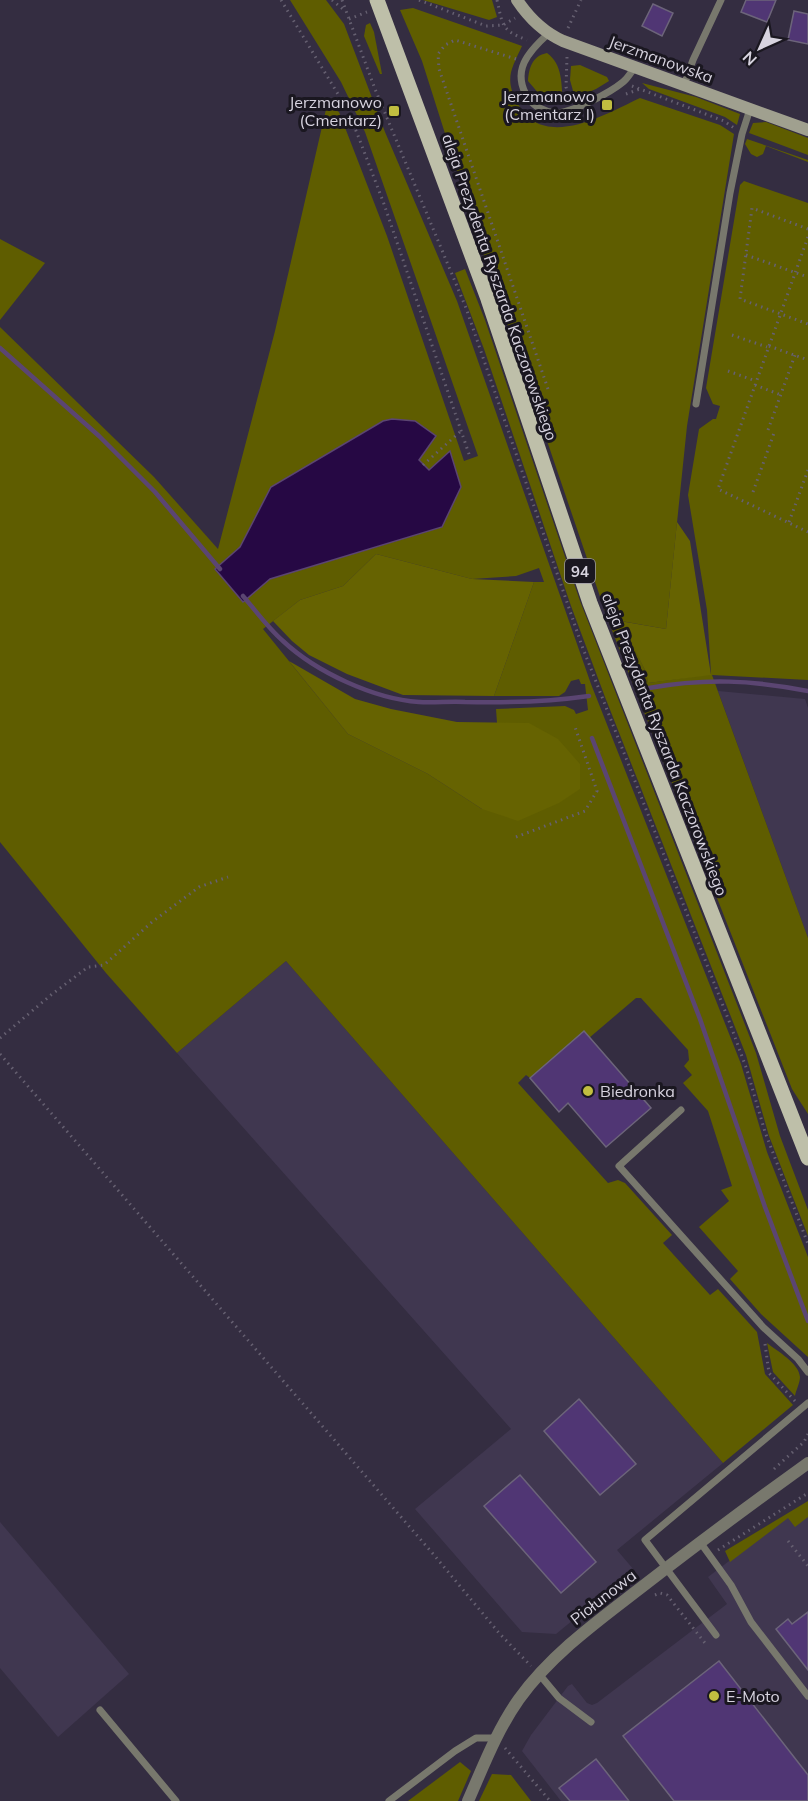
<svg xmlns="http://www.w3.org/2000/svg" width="808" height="1801" viewBox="0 0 808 1801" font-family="Mulish,sans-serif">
	<rect width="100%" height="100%" fill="#342d41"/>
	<g fill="#403750">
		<polygon points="718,691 805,699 808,708 808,938"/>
		<polygon points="286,961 723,1463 617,1550 634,1570 556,1634 522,1632 415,1509 511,1429 177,1053"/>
		<polygon points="808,1504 808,1801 561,1801 522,1751 531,1735 568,1686 572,1684 587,1703 592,1705 597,1703 727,1604 708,1577 787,1517"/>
		<polygon points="0,1522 129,1674 58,1737 0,1668"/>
	</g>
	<g fill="#5f5d00" fill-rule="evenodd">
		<path d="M290,0h36l18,24 41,108 72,169 134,383 150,380 26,88 41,105v100l-47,-43 -31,-35 8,-8 -39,-44 30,-26 -8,-11 11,-4 -24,-75 -25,-28 9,-8 -8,-9 5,-6 -1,-10 -47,-52h-5l-47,40 -6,-6 -53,46 -4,-3 -8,8 90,100 10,-3 7,3 47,52 -9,8 47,52 8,-6 39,43 8,42 28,31 -70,58 -437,-502 -109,92 -71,-80 -106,-131v-515l154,150 64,72 57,-218 52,-226 12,7 48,124 77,225 14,-5 -113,-324 -24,-50zM376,554l96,25 44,-3 23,-8 5,14h-10l-40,114h65l6,-4 6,-11 8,-2 2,5h4l3,26 -12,4 -2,-4 -9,-4 -69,3 1,14h32l-47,86 -54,-35 -80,-40 -85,-105 37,-29 43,-14z"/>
		<polygon points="423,0 492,0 497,17 489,20"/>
		<path d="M413,8l109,38c-10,22 -18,32 -5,56 25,50 87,13 123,-4l80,27 14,9 -47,292 -21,203 -45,-8 25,51 2,11 63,-9 -4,-64 -19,-115 11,-66 14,-10h3l4,-13 -7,-2 -7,-16 34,-203 4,-4 64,22v477l-96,-5 96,263v176l-16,-25 -184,-469 -126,-370 -60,-189 -22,-51z"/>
		<polygon points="370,23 374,32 382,74 380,74 364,36 366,25"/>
		<path d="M547,53c16,12 14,30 16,49h-17l-18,-21c1,-13 4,-25 19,-28z"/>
		<polygon points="580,65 607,77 609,81 596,89 575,98 570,80 571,66"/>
		<polygon points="642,83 696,97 740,114 737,125 725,117 649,89"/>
		<polygon points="766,122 808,138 808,155 749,133 753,123"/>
		<polygon points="747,139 808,160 808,162 766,146 763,154 757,157 751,154 745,144"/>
		<polygon points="0,239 45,263 0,320"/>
		<polygon points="465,269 485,320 580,601 756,1053 780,1136 808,1210 808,1236 769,1136 746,1055 605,697 571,606 484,349 455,273"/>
		<path d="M767,1343c10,8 32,20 33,34 0,6 -4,13 -5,19l-22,-24z"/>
		<polygon points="808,1501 808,1517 795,1527 788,1518 730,1562 725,1551"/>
		<polygon points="460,1762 471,1771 458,1801 408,1801"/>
		<polygon points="492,1774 511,1775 531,1801 479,1801"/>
	</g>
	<g fill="#666301">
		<polygon points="677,522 690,541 711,675 648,683 646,672 620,621 666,629"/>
		<polygon points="376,554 472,579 534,582 494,696 403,695 347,674 309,655 292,641 273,621 300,600 343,586"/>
		<polygon points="289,661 355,699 391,709 457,722 529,723 558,739 580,764 580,789 559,803 518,821 482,809 428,774 348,734"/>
	</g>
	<polygon fill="#260844" stroke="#5b4572" stroke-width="1.5" points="392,419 415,421 436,436 419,460 429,470 450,451 461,487 442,527 270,579 243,602 215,569 240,547 271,487 383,421"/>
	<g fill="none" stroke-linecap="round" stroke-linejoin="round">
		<g stroke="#5b4572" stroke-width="4.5">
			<polyline points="0,348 99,436 155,492 220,569"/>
			<path d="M243,596c13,15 25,32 40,45 33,31 91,58 136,61 15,1 31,-1 46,0 42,1 82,0 124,-6"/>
			<path d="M649,688c56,-10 103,-8 159,3"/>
			<polyline points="592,738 700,1019 765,1207 808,1321"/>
		</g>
	</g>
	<g fill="#503674" stroke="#6c647a" stroke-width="1.5">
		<polygon points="746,0 776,0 767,22 741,12"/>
		<polygon points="653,4 673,13 662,36 642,26"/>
		<polygon points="794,11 808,14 808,44 788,40"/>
		<polygon points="584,1031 651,1108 606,1147 568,1103 559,1112 530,1078"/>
		<polygon points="579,1399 636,1464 600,1495 544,1431"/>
		<polygon points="520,1475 596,1562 561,1593 484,1506"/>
		<polygon points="808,1612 808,1670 776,1629 788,1619 792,1624"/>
		<polygon points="719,1661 808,1775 808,1801 674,1801 623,1736"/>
		<polygon points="596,1759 629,1801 570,1801 559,1788"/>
	</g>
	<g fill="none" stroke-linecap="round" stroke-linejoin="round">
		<g stroke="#666071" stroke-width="3" stroke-dasharray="1.5 4.5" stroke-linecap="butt">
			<polyline points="281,0 344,104 357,133 384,204 470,457"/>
			<polyline points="332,0 344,10"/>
			<polyline points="342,0 375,89 466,308 582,646 729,1021 747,1070 765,1132 808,1244"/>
			<polyline points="419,0 486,26 503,25 515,18"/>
			<path d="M497,0c6,26 4,30 30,40"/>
			<polyline points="349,19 367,12"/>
			<polyline points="568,28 581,0"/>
			<polyline points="567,57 566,87 570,100"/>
			<polyline points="516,59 455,40 445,45 438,54 439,69 549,392"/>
			<polyline points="632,86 724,121 734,128"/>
			<polyline points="626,94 640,89"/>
			<polyline points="808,229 752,208 740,299 808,324"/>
			<polyline points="808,237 718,489 808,532"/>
			<polyline points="746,255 808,277"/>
			<polyline points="732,335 767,347"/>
			<polyline points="769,346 808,360"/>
			<polyline points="728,371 756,381"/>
			<polyline points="755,385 781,395"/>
			<polyline points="768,430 795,355"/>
			<polyline points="423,465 461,431"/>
			<polyline points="753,492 774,433"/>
			<polyline points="789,522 808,470"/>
			<polyline points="516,837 585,811 597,791 574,724"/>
			<polyline points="0,1038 51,995 88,967 104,965 152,922 199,887 228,877"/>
			<polyline points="0,1054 434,1555 499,1633 531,1666"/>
			<polyline points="765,1344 769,1373 795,1401"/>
			<polyline points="774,1469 804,1442 808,1434"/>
			<polyline points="788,1541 808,1566"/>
			<polyline points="718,1550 808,1493"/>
			<polyline points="655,1595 660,1593 667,1595 705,1643"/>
			<polyline points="505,1748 550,1801"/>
		</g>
		<g stroke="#78786d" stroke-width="7">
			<path d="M548,34c-20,18 -37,37 -20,64 7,9 16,14 28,15 16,0 55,-21 67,-31 5,-4 8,-10 12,-15"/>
			<polyline points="684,85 693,60 721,0"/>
			<polyline points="696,404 730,193 742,134 750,109"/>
			<polyline points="681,1110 619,1166 763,1327 798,1359 808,1372"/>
			<polyline points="700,1542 731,1585 751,1622 808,1696"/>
			<polyline points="716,1635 645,1540 808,1403"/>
			<polyline points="539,1674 559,1698 591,1722"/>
			<polyline points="100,1710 176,1801"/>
			<polyline points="389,1801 455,1751 476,1738 496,1738"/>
		</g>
		<path stroke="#78786d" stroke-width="12" d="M468,1801c15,-34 29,-71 51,-102 34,-47 83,-81 128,-116 53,-41 107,-81 161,-120"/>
		<path stroke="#a0a08f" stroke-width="12" d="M517,0c12,18 26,32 46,41l245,89"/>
		<polyline stroke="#bebfa9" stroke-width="15" points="377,0 488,299 590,603 808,1158"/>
	</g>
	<g fill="#c1be40" stroke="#1a1720" stroke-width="2">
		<rect x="601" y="99" width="12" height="12" rx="3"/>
		<rect x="388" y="105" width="12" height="12" rx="3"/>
		<circle cx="588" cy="1091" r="6"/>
		<circle cx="714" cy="1696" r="6"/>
	</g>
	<g text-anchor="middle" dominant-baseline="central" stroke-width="6" stroke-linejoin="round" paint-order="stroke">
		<rect fill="#1a1720" stroke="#9e9ba6" stroke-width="1.5" x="565" y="559" width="30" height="24" rx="4.5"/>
		<g font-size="15" font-weight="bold" fill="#d7d3df">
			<text x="580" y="571">94</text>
		</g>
		<g font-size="16" fill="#d7d3df" stroke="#1a1720">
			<text transform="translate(661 59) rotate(20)">Jerzmanowska</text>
			<text transform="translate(500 287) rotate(71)">aleja Prezydenta Ryszarda Kaczorowskiego</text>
			<text transform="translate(665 744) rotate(69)">aleja Prezydenta Ryszarda Kaczorowskiego</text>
			<text transform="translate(603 1597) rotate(-38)">Piołunowa</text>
		</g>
		<g font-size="16" fill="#d7d3df" stroke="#1a1720" text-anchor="end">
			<text x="595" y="96">Jerzmanowo<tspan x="595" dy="18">(Cmentarz I)</tspan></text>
			<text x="382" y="102">Jerzmanowo<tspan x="382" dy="18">(Cmentarz)</tspan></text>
			<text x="600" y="1091" text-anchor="start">Biedronka</text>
			<text x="726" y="1696" text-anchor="start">E-Moto</text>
		</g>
	</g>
	<g transform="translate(760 48) rotate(225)" stroke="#1a1720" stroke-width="4.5" paint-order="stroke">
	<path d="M0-4.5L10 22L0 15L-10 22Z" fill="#d7d3df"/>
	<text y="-9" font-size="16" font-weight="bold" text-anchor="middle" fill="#d7d3df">N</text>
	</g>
</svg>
